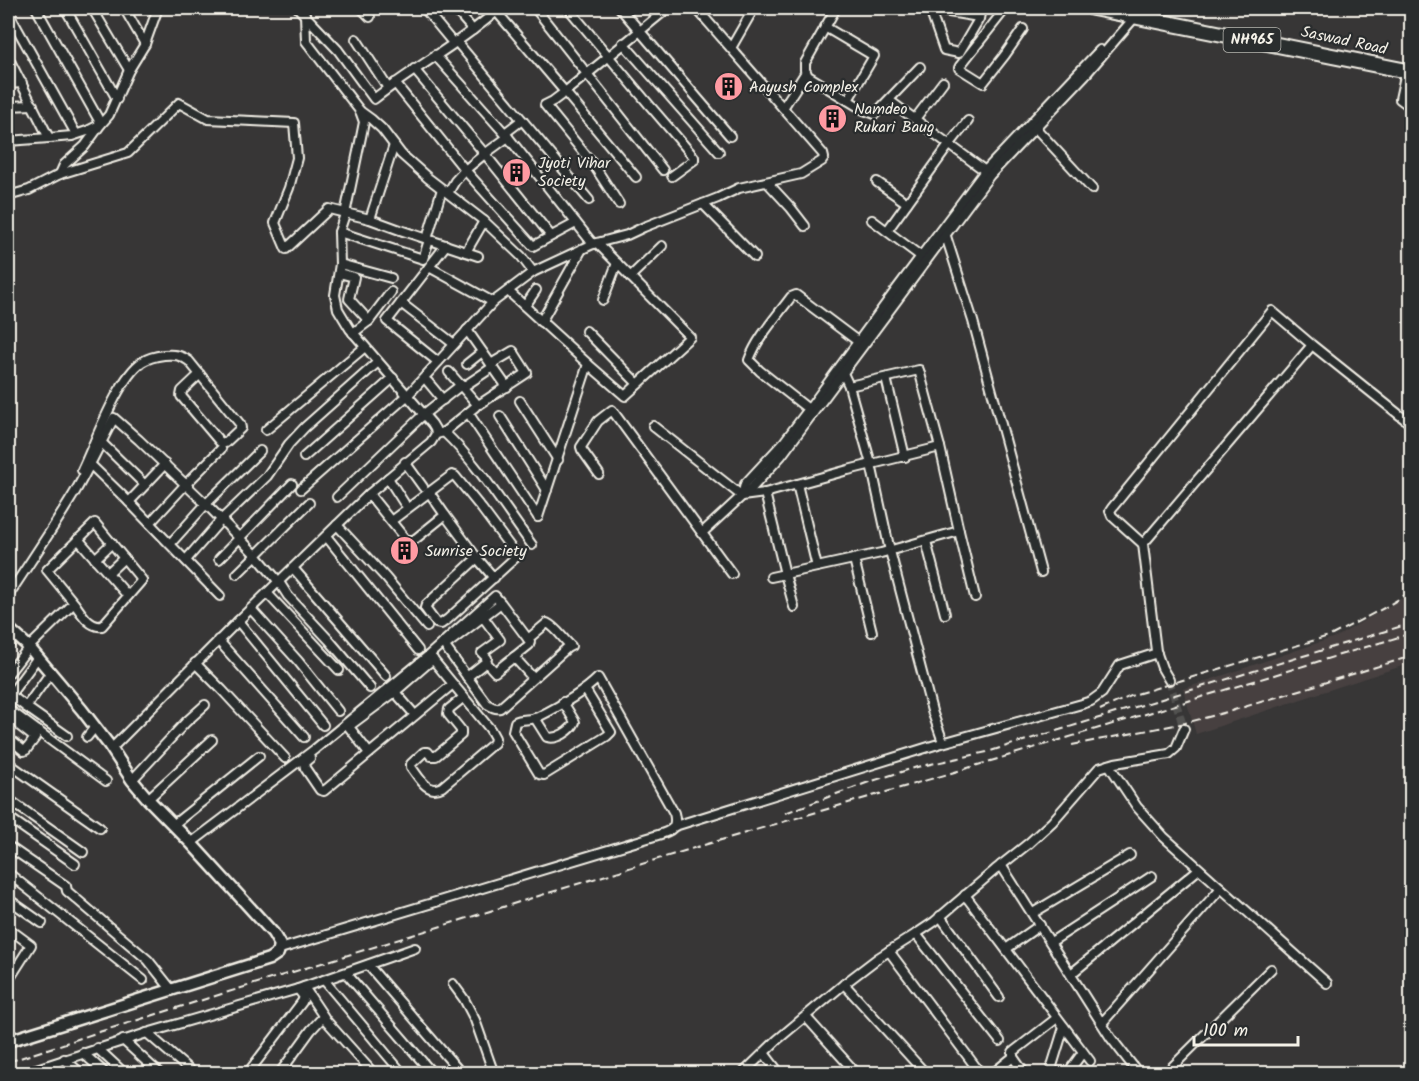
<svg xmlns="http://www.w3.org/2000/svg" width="1419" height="1081" viewBox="0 0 1419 1081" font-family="Kalam,sans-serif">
	<rect width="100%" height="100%" fill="#373636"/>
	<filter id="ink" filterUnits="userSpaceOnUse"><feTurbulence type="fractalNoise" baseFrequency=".0167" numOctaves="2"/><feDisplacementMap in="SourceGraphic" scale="12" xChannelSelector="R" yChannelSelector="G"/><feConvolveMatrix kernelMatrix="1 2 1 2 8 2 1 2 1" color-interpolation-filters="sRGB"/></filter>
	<g filter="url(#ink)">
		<polygon fill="#474040" points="1411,593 1411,663 1196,734 1183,689 1338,636"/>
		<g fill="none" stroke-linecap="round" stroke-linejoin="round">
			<polyline stroke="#535251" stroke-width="8" stroke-dasharray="8 4" stroke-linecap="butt" points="1169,680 1184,729"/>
			<defs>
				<g id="street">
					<polyline points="36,8 101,124 85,146 64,165 60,174"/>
					<polyline points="65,8 117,99"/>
					<polyline points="92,8 129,70"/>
					<polyline points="124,8 145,44"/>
					<path d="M298,8l40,42 36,49c41,-32 88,-57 126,-91"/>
					<polyline points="361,8 370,17"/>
					<polyline points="424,8 453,43"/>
					<polyline points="454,8 473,30"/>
					<polyline points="535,8 663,170"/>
					<polyline points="568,8 651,107 694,157 694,160 672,176"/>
					<polyline points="620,8 730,136"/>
					<polyline points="836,8 805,63 805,70 808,76 864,110 875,114 920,67"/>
					<polyline points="1006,8 960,66 959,68 983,83 1005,55 1023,29"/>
					<polyline points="496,11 565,92 668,8"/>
					<polyline points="8,12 76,134"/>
					<polyline points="305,14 306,41 360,111 371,119 382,129 401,154 428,178 484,221 521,256 533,272"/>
					<polyline points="979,17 931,9 930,10 944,50 959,53 979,19 981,8"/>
					<polyline points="825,27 874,56 848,100"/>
					<polyline points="356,39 388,88"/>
					<polyline points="456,41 589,200"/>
					<polyline points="623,43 719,152"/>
					<polyline points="731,48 754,8"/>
					<polyline points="435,55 508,137 482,156 465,170 533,246 576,223"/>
					<polyline points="8,57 49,138 72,136 87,131 101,124 109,115 129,70 145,44 158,8"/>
					<polyline points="414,69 485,154 551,236"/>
					<polyline points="1406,71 1400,99 1412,108"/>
					<polyline points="395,83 465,170 455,181 448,193"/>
					<polyline points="8,84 22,83"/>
					<polyline points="890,101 988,173"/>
					<polyline points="8,106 33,105"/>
					<polyline points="783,108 806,72"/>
					<polyline points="915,119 943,82"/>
					<polyline points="1032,124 1092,189"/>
					<polyline points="505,133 522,120"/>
					<polyline points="508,137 593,244"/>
					<polyline points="8,141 49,138"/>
					<polyline points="767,182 791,208 805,226"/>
					<polyline points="877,182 907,203"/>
					<polyline points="8,196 29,190 60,174 128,153 179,103 208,119 294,123 297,158 289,188 275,223 286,249 329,209 370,219 400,230 478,256"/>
					<polyline points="619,204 593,164 545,105 553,101 565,92 636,177"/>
					<polyline points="703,204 755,257"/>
					<polyline points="370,219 394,145"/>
					<polyline points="872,220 923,258"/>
					<polyline points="887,231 949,145 968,121"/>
					<polyline points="339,232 423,259 429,240"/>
					<polyline points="945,233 973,321 1041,572"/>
					<polyline points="427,239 442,189"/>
					<polyline points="466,252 484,221"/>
					<polyline points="340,264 391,278"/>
					<polyline points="429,267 493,302"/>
					<polyline points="339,273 354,277 349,299 369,321"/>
					<polyline points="630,277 662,246"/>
					<polyline points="508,291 588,364 538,517"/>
					<polyline points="603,300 617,263"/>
					<polyline points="401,303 454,344"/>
					<polyline points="525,306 536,290"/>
					<polyline points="541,322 582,249"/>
					<polyline points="467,330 507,387"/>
					<polyline points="586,331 638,384"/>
					<polyline points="353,333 369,321 391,292"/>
					<polyline points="1312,345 1272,311 1112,508 1110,511 1112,516 1143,544 1312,345 1412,425"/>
					<polyline points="438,362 387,321 446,245"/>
					<polyline points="467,364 482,352"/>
					<polyline points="588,364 625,396 690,337 597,243"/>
					<polyline points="842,371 849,386 871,464 890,551 932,711 943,742"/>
					<polyline points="449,372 477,404 480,404 527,373 513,351 491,364"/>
					<polyline points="886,378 905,457"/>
					<polyline points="428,382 443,400"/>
					<polyline points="849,386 919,370 940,447"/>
					<polyline points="463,387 493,367"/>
					<polyline points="520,401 558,460"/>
					<path d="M812,412l-52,-41 -11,-11c8,-22 28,-44 42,-63l5,-2 64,48"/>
					<polyline points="500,416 547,490"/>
					<polyline points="471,417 538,517"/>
					<polyline points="653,426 742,496 765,493 848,470 940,447 959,531 881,553 785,574 765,493"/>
					<polyline points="266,430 365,347"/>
					<polyline points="444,432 475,407"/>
					<path d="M436,434l8,-2c34,32 60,75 88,113"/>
					<polyline points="101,442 145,485"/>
					<polyline points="304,457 393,378"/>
					<polyline points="405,462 423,487"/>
					<polyline points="91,465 129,502 220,596"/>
					<path d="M82,470c13,-27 36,-92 60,-108 6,-4 14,-6 22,-7 10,-1 17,0 25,6l51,63 1,4 -16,15 -5,-1 -39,-46 1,-5 18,-17"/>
					<polyline points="599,474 582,450 581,447 598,421 612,410 732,574"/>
					<polyline points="388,478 404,503"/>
					<polyline points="797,484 817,567"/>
					<polyline points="301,489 408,395 493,302 533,272 593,244 627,235 644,227 718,198 739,188 801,174 822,161 824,158 823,154 696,8"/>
					<polyline points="429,492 445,515"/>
					<polyline points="369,494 406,540 414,540 445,515 477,558 426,605 425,608 436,623 441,624 448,619 516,557 514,552 482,509 455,476 452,475 391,521"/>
					<polyline points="742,496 745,484 784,442 809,409 898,287 985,171 1100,50"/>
					<polyline points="337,497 424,414 461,385"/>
					<polyline points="129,502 165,464"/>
					<polyline points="150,523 186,484 221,449"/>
					<polyline points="337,525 386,578 427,627"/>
					<polyline points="959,531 975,597"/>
					<polyline points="703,532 742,496 751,489 781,456 990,175 1087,73 1135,17"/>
					<polyline points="326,536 418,650"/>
					<polyline points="78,539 128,596"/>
					<polyline points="926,541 945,614"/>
					<polyline points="170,544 206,504 260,451"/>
					<polyline points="1143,544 1156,651 1162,668 1169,680"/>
					<polyline points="477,558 494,578"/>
					<polyline points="95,559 112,543"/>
					<polyline points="219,559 292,484"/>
					<polyline points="854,559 872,632"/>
					<polyline points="186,560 221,520 267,476 289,444 305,427 378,362"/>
					<polyline points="293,568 386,676"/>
					<polyline points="108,573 124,558"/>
					<polyline points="237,574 309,503"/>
					<polyline points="771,577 785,574 794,607"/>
					<polyline points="267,593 339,670"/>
					<path d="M8,596c22,-34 46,-69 67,-104 14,-24 26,-50 39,-74l25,22 67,64 49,50 24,28 9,14 41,44 41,48"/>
					<polyline points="251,609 298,661 338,711"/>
					<polyline points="483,617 500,640 482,653 487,658 486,662 495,672 514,657 533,678"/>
					<polyline points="238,621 323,725"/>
					<polyline points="218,640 304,737"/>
					<polyline points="8,646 16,635"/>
					<path d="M430,656l60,73 5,9 -1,5 -52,44c-15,8 -23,-10 -31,-20v-3l13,-12h4l3,4h5l25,-21v-5l-13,-16 1,-5 15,-12"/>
					<polyline points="514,657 529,645 530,642 528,639"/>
					<polyline points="195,663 222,690 285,758"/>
					<path d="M8,674l21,-27 45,-44c7,9 15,25 28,23l40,-46 -47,-57 -48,47 27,33"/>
					<polyline points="467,677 486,662"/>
					<polyline points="13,691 38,657"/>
					<polyline points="395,692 415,715"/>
					<polyline points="8,693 26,707 51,672"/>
					<polyline points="26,707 67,736"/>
					<polyline points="8,709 106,781"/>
					<path d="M535,718l12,19c10,3 24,-6 28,-15l-12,-20"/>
					<polyline points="352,724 395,692 433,659"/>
					<polyline points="349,727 369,753"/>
					<polyline points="87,737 95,727"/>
					<polyline points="8,738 24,751 26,750 35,738 12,720"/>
					<polyline points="111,749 238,621 369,494 431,442 436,434 435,429 432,424 350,329 338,309 335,295 340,264 339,232 345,214 361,137 364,122 360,111"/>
					<polyline points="310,758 304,763 305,768 320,790 324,791 453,684"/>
					<polyline points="8,763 100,828"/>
					<polyline points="1109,765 1137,807 1164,837 1327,983"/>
					<polyline points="132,780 186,722 205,705"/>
					<polyline points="8,799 83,852"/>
					<polyline points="148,799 212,740"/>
					<polyline points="8,817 75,864"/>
					<polyline points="173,825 259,756"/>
					<polyline points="675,826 935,745 1082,704 1091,701 1102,693 1120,665 1157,653"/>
					<path d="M191,843l124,-94 114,-94 66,-59 6,7 27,36 19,-16c10,5 16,16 24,23l-4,2 -67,60c-5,1 -8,-1 -13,-4l-41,-56v-3l55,-42"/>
					<polyline points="8,846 66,886 67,891 148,960 171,989"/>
					<polyline points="1001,865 1111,1038 1139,1074"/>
					<polyline points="8,873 143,980"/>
					<polyline points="965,895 1090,1061"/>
					<polyline points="8,899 42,923"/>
					<polyline points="1033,913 1130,855"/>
					<polyline points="940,916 999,997"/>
					<polyline points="8,928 31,945 8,981"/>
					<polyline points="916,934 1000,1041"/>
					<polyline points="1051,942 1152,876"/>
					<path d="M280,949l378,-114c13,-4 20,-7 16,-22l-76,-135c-14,14 -42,30 -60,39 -8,4 -16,1 -23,5l-2,9 26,43 5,1 63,-39 4,-4 -26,-43"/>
					<polyline points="1006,949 1040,925"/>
					<polyline points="889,951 981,1074"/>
					<polyline points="368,965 461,1073"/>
					<polyline points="346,973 433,1074"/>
					<polyline points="1071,974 1199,869"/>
					<polyline points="324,980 403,1074"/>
					<polyline points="453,984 464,999 475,1020 494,1074"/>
					<polyline points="844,984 926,1074"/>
					<polyline points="304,987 324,1017"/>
					<polyline points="298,989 415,948"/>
					<polyline points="806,1017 857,1074"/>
					<polyline points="1102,1023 1221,888"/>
					<polyline points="147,1033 194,1074"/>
					<polyline points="123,1040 160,1074"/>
					<polyline points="97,1048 125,1074"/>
					<polyline points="83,1053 106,1074"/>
					<polyline points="764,1053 780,1074"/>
					<polyline points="1013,1057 1025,1074"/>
					<polyline points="64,1059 82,1074"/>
					<polyline points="21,1074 147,1033 298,989 304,997 302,1002 247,1074"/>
					<polyline points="279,1074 311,1030 323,1017 374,1074"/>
					<polyline points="742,1074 777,1040 844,984 878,958 916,934 934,922 995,870 1029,843 1052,822 1099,768 1115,763 1169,754 1176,748 1184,729"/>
					<polyline points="992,1074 1013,1057 1013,1052 1057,1018"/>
					<polyline points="1056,1074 1053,1069 1052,1066 1064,1027"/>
					<polyline points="1067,1074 1083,1052"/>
					<polyline points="1165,1074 1271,969"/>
				</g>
				<polyline id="secondary" points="8,628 29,647 82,710 109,745 132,780 148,799 191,843 273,933 280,945 278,953 269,959 8,1041"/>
				<polyline id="highway" points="1093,8 1412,72"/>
			</defs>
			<use href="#street" stroke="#f4f1e8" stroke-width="12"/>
			<use href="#secondary" stroke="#f4f1e8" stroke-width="15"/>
			<use href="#highway" stroke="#f4f1e8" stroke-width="18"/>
			<use href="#street" stroke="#2a2d2e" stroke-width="8"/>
			<use href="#secondary" stroke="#2a2d2e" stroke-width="10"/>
			<use href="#highway" stroke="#2a2d2e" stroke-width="14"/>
			<g stroke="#f4f1e8" stroke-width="2" stroke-dasharray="9 4.5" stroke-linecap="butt">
				<polyline points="1100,710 1133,695 1332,635 1384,608 1412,591"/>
				<polyline points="1072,745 1185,723 1231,711 1412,656"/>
				<polyline points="785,813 869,782 917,767 987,752 1412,623"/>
				<polyline points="8,1062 99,1032 697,847 948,774 1412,633"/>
			</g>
		</g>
	</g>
	<defs>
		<symbol id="building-disc" viewBox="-11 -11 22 22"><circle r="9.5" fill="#ff9aa2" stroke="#2a2d2e"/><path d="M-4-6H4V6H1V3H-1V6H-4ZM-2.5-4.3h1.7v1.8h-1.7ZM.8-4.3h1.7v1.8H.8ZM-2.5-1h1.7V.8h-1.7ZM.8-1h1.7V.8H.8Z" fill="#111"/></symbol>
	</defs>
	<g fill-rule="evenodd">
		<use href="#building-disc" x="712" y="70" width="33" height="33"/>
		<use href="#building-disc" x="816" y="102" width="33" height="33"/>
		<use href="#building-disc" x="500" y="156" width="33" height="33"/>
		<use href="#building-disc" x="388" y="534" width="33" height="33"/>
	</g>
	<g text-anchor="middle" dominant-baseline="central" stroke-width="4.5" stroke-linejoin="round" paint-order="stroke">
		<rect fill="#2a2d2e" stroke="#b7b6b0" stroke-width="1.5" x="1223.5" y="28" width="57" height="24" rx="4.5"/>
		<g font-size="15" font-weight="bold" fill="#f4f1e8">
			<text x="1252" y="40">NH965</text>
		</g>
		<g font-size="16" fill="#f4f1e8" stroke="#2a2d2e">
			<text transform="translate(1344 41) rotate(12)">Saswad Road</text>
		</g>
		<g font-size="16" fill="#f4f1e8" stroke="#2a2d2e" text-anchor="start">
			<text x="749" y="87">Aayush Complex</text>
			<text x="854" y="109">Namdeo<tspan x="854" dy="18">Rukari Baug</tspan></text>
			<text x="538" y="163">Jyoti Vihar<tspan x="538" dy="18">Society</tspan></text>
			<text x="425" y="551">Sunrise Society</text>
		</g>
	</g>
	<rect width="1419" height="1081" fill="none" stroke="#2a2d2e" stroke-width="30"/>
	<rect x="15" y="15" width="1389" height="1051" fill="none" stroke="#f4f1e8" stroke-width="2" filter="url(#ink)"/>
	<path d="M1194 1036v9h104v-9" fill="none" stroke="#f4f1e8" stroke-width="3"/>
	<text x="1203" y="1036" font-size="18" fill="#f4f1e8" stroke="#2a2d2e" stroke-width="4.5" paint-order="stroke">100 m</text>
</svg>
